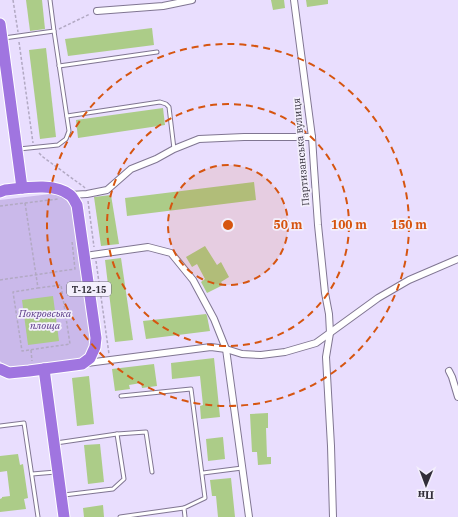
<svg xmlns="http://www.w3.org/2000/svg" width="458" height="517" viewBox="0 0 458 517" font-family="'IBM Plex Serif',serif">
	<rect width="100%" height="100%" fill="#e9defe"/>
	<polygon fill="#cab9ea" points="59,193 69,198 75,209 92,338 88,351 78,361 13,369 2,363 0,361 0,200"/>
	<g fill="#accc88">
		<polygon points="26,0 42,0 45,29 30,31"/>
		<polygon points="271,0 284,0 285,8 273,10"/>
		<polygon points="306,0 328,0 328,4 307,7"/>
		<polygon points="152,28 154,45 68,56 65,39"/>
		<polygon points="46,48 56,137 40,139 29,50"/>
		<polygon points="163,108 165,125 78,138 76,120"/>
		<polygon points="254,182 256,200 127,216 125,198"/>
		<polygon points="111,195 119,244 101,246 94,197"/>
		<polygon points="205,246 217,265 221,262 229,277 221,282 223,285 207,293 201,282 205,279 197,264 192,267 186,257"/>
		<polygon points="121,258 133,340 115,342 105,260"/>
		<polygon points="53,296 59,341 28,345 22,300"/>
		<polygon points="206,314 207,316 210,331 146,339 143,321"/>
		<polygon points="214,358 220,417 201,419 200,406 203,405 200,376 172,379 171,363"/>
		<polygon points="154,364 157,386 142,388 141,383 129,385 130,389 115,391 112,369"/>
		<polygon points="89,376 94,424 77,426 72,378"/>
		<polygon points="268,413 268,428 266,428 267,457 271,457 271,464 258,465 257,452 252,452 250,414"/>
		<polygon points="223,437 225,459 208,461 206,439"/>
		<polygon points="100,444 104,482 88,484 84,445"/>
		<polygon points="18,454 20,465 23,464 28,498 24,499 26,509 0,512 0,499 2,498 2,497 10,496 7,471 0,472 0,456"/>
		<polygon points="231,478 235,517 218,517 216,496 212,496 210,480"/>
		<polygon points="103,505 104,517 84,517 83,508"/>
	</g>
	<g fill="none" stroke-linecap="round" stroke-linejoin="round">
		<defs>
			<g id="lane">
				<polyline points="4,38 54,31 50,0"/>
				<polyline points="59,66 157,52"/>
				<polyline points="67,116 160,102 166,104 169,107 174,149"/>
				<polyline points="19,149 58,145 66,139 69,131 54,31"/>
				<polyline points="121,396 191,389 205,498 184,508 185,517"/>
				<polyline points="0,426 24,423 38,517"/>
				<polyline points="56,443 117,434 146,432 152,472"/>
				<polyline points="203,473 242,468"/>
				<polyline points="32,474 56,472"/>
				<polyline points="64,495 113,489 124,479 117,434"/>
				<polyline points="120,517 184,508"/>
			</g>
			<g id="street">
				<polyline points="294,0 312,137 314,168 318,225 325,293 329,314 330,333 326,357 331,446 333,517"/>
				<polyline points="97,11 163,6 192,0"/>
				<polyline points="70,195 87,194 107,190 131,169 156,159 174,149 199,139 244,137 312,137"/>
				<polyline points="85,256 148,247 171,253 193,280 214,319 226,349 249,517"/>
				<polyline points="87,363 211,347 226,349 242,354 261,355 285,352 316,343 378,298 409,280 458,259"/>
				<polyline points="449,371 452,377 458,397"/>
			</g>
			<g id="highway">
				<polyline points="0,24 22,188"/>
				<path d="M0,192l5,-2c18,-2 50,-8 65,5 3,2 5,7 7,10l19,133 -1,9 -5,11 -8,6 -53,7 -20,2 -9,-4"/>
				<polyline points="44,369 64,517"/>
			</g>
		</defs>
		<use href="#lane" stroke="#807692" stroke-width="5"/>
		<use href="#street" stroke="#807692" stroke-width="8"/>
		<use href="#highway" stroke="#fff" stroke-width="13"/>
		<g stroke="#b2a9c3" stroke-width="1.5" stroke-dasharray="3 2" stroke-linecap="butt">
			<polyline points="13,0 18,32"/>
			<polyline points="59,29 90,14"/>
			<polyline points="19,42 33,143"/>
			<polyline points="39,153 43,157 84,187 85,188"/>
			<polyline points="88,201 94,247"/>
			<polyline points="25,203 38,288 13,292 22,351 70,344 61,285 38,288"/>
			<polyline points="0,206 58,199"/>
			<polyline points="96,261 109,354"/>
			<polyline points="0,280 75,269 72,241"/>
			<polyline points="31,350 32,361"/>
		</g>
		<use href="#lane" stroke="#fff" stroke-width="3"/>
		<use href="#street" stroke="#fff" stroke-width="6"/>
		<use href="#highway" stroke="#a075e0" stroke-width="11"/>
	</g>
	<circle cx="228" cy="225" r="60" fill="#d65510" fill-opacity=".12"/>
	<g fill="none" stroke="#d65510" stroke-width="2" stroke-dasharray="7 5">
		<circle cx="228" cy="225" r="60"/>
		<circle cx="228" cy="225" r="121"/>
		<circle cx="228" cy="225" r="181"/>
	</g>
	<g text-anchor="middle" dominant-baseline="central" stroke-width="3.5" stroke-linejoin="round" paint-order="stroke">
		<rect fill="#f3effc" stroke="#6c6874" stroke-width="1" x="67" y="282" width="44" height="14" rx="3"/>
		<g font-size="9" font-weight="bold" fill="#322e39">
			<text x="89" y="289">Т-12-15</text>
		</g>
		<g font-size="10" fill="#322e39" stroke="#f3effc">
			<text transform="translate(301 152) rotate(-95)">Партизанська вулиця</text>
		</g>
		<g font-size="10" font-style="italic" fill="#573684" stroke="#f3effc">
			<text x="45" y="313">Покровська<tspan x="45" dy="12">площа</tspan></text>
		</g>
	</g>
	<circle cx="228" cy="225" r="6" fill="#d65510" stroke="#f3effc" stroke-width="2"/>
	<g font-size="12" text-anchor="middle" font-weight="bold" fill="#d65510" stroke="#f3effc" stroke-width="3.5" stroke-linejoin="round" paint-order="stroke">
		<text x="288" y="229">50 m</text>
		<text x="349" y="229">100 m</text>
		<text x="409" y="229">150 m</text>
	</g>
	<g transform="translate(426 485) rotate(181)" stroke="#f3effc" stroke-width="3" paint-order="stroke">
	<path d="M0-3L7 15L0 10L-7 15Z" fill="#322e39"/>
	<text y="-6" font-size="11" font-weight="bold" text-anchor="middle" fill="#322e39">Пн</text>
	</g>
</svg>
